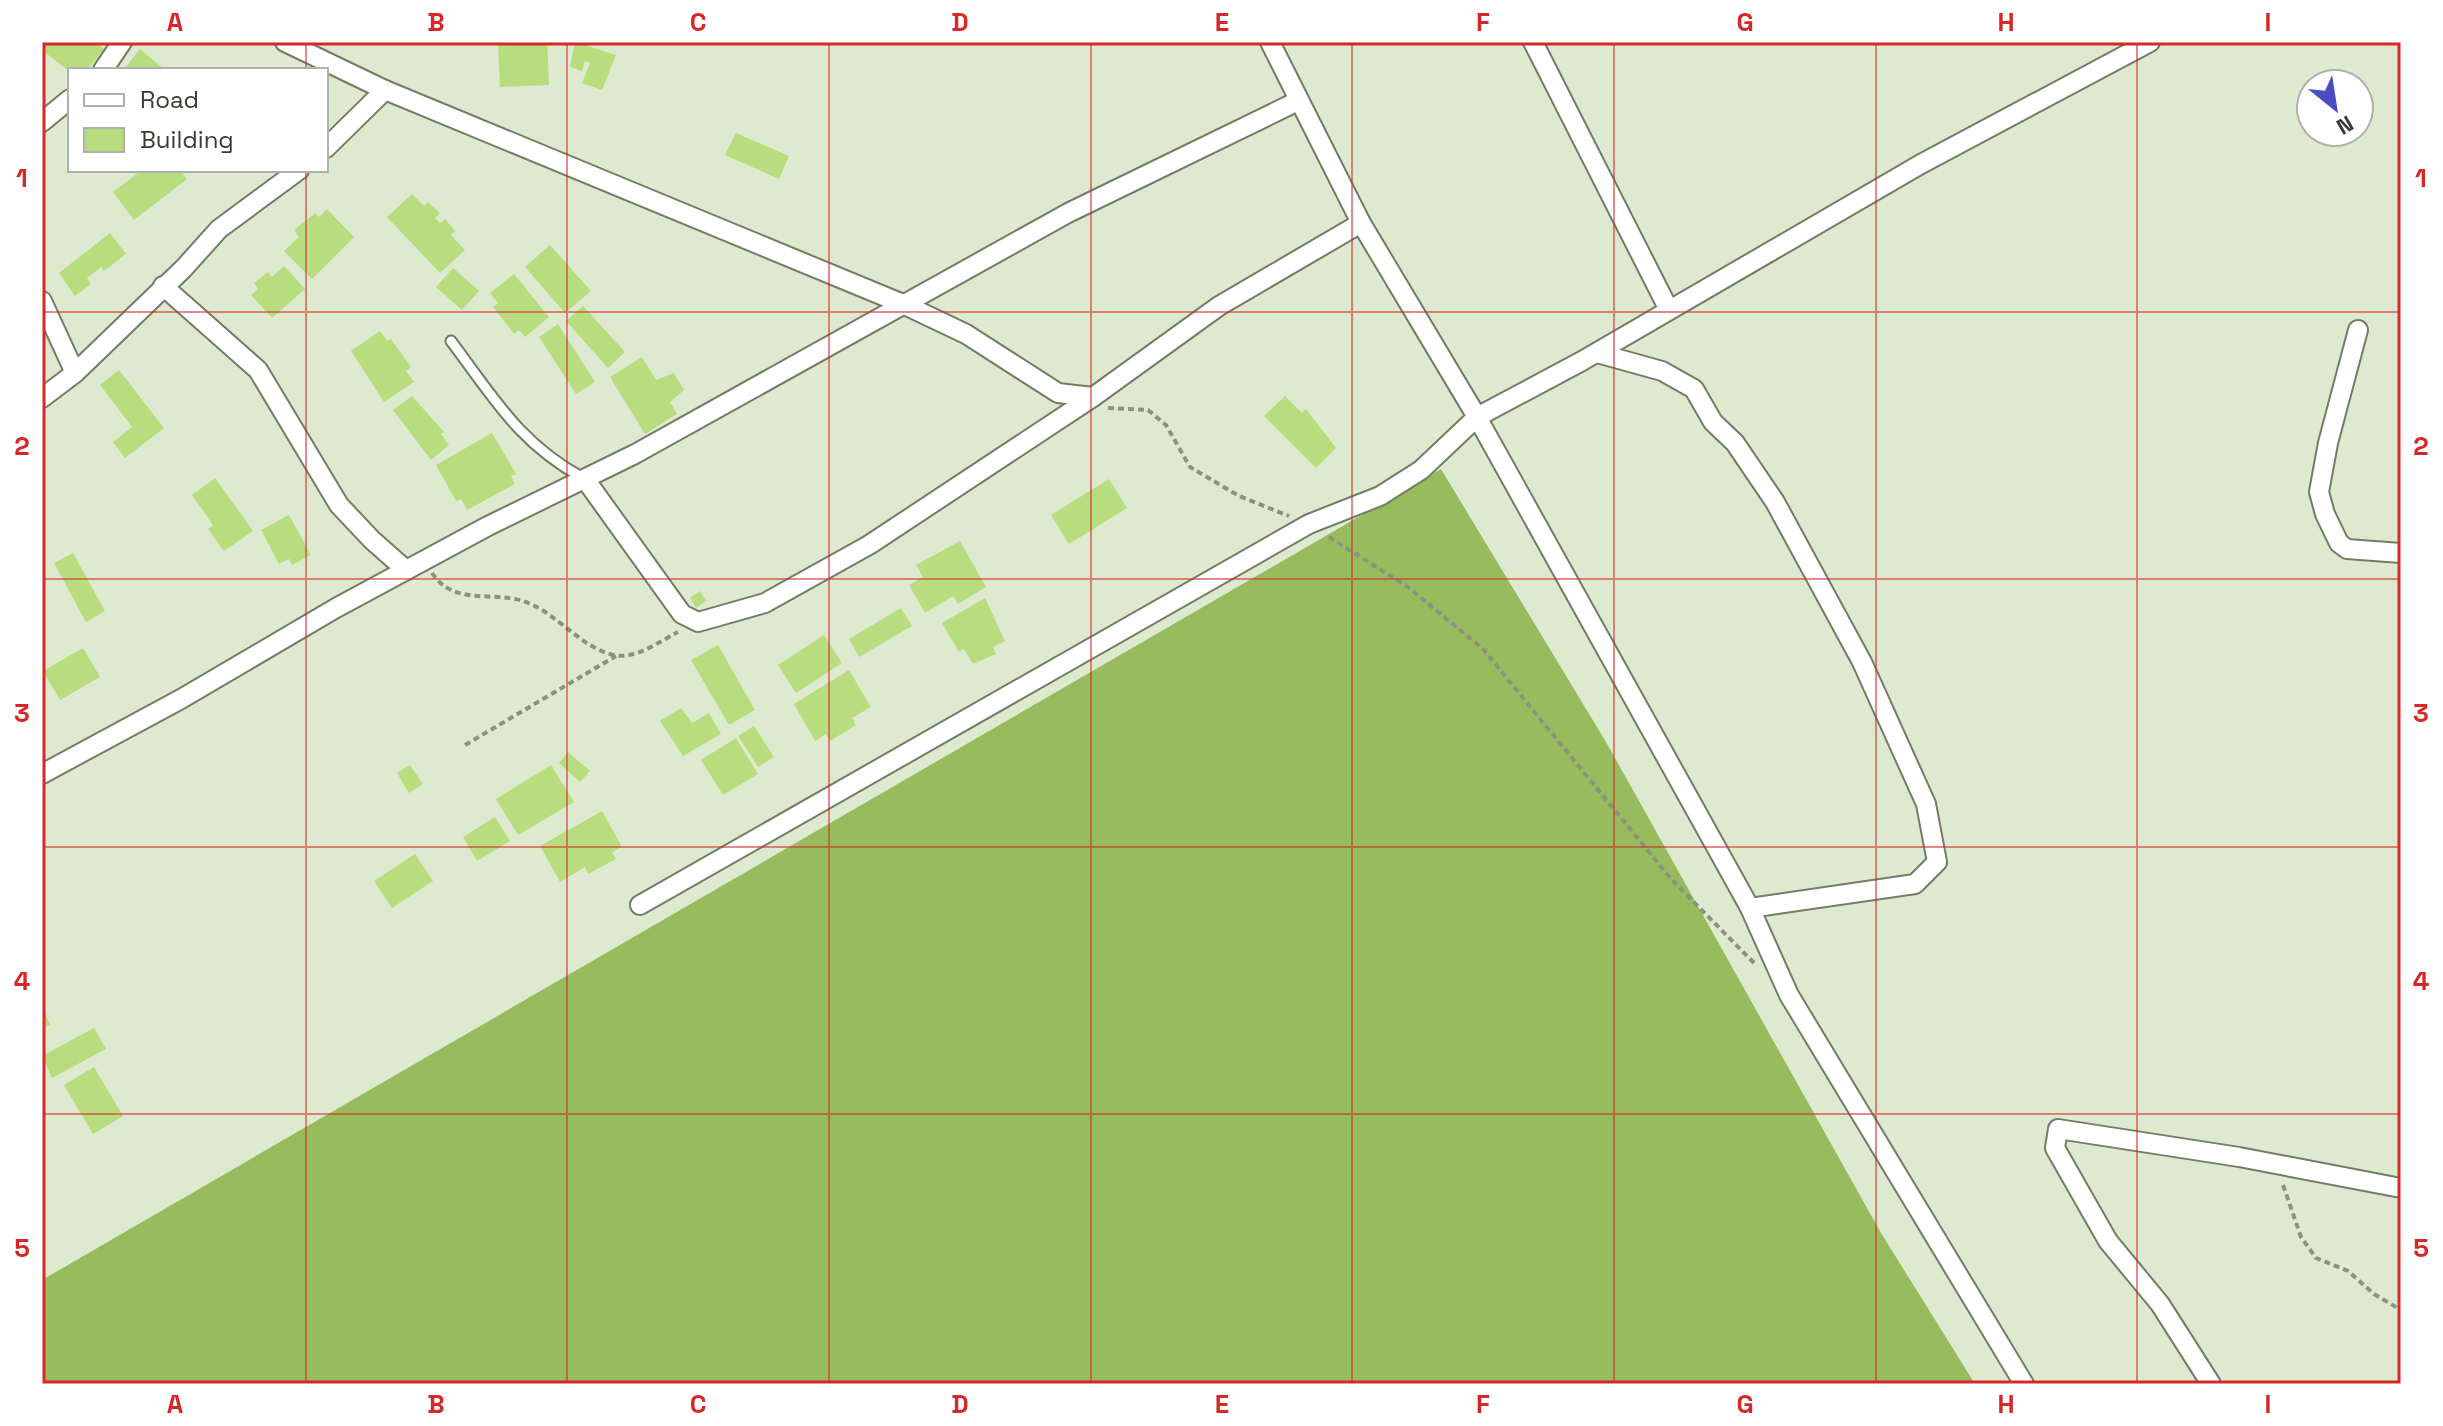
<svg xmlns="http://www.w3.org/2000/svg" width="2443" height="1426" viewBox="0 0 2443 1426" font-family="'Space Grotesk',sans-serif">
	<rect width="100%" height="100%" fill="#deeacf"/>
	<polygon fill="#97bc5e" points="1441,469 1606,742 1881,1233 1975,1384 42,1384 42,1280"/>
	<g fill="#b7dd7e">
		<polygon points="42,42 95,42 104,49 87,70 70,72 42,50"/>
		<polygon points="498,42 547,42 549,85 500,87"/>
		<polygon points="575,42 616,55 602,90 582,83 590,63 585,61 582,71 570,67"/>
		<polygon points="140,49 165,70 125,68"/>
		<polygon points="736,133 789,156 779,179 725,155"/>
		<polygon points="142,170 180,170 187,179 134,220 113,192"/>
		<polygon points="412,194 424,206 428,202 440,213 435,218 440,223 445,219 455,231 451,235 465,250 440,273 387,217"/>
		<polygon points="327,209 354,237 312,279 284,251 299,237 294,230 315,213 319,217"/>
		<polygon points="110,233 126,254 104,271 101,267 87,278 91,284 75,296 59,273"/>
		<polygon points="550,245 591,291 565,313 525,267"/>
		<polygon points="284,266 305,289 272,318 251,295 258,289 254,283 268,272 272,277"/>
		<polygon points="453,268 479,291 462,310 436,287"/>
		<polygon points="514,274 549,317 525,337 519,330 514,334 493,307 498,303 490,293"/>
		<polygon points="583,306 625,352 608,368 566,321"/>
		<polygon points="558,324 595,382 576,394 539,337"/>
		<polygon points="380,331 387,341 391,339 411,367 406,371 414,382 384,402 351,351"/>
		<polygon points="642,357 656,380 674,373 684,390 670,402 677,414 645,434 610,377"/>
		<polygon points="119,370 164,428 125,458 113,442 132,427 100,385"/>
		<polygon points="412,396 444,432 441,434 449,445 431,460 393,410"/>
		<polygon points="1285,396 1302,413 1306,409 1336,448 1316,468 1264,416"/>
		<polygon points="492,433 516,474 511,476 515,484 467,510 461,499 456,501 436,465"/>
		<polygon points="215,478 253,531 224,551 208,529 213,525 192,495"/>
		<polygon points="1109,479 1127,508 1069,544 1051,515"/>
		<polygon points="289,515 311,555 292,565 289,559 279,564 261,530"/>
		<polygon points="960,541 986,587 958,604 953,596 925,613 909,585 923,577 916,565"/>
		<polygon points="73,553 105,611 86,622 54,563"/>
		<polygon points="700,591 706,601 696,608 690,598"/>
		<polygon points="985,598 1005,641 993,647 996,654 973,664 964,649 959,652 942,623"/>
		<polygon points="901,608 912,626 859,657 849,639"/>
		<polygon points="824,635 842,663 796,693 778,665"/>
		<polygon points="718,645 755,710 729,725 691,660"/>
		<polygon points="83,648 100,677 60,700 43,671"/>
		<polygon points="849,670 871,707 852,718 856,725 830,741 826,734 815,741 794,704"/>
		<polygon points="681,708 692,723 709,713 721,734 683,756 660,721"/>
		<polygon points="754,726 774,757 758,767 738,736"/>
		<polygon points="736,738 758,774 723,795 701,760"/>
		<polygon points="568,752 590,771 580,782 559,763"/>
		<polygon points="410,765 423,784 409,793 397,773"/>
		<polygon points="551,765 574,802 518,835 496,799"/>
		<polygon points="602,811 622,847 612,852 616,859 588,874 585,867 560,882 540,846"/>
		<polygon points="495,817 510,841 477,861 463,837"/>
		<polygon points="415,854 433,881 392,908 374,881"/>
		<polygon points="42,1005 50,1025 42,1028"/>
		<polygon points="94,1028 106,1049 52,1078 42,1056"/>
		<polygon points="94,1067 123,1116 93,1134 64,1085"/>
	</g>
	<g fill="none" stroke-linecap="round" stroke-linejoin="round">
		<defs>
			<path id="lane" d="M451,341c43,57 68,102 132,137"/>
			<g id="street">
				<polyline points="285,42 385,90 903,304 966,334 1058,393 1093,397"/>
				<polyline points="1270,42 1361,223 1477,417 1750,908 1789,995 2024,1384"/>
				<polyline points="1533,42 1669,310"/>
				<polyline points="103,70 122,42"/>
				<polyline points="42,122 70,99"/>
				<polyline points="326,148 385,90"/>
				<polyline points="163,286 258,370 339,505 372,540 406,570"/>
				<polyline points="42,301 75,373"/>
				<polyline points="2358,330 2328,443 2319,492 2325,514 2339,543 2347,549 2401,553"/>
				<polyline points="1597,353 1662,371 1694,389 1713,422 1735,443 1775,502 1862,662 1926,804 1937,862 1915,884 1750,908"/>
				<polyline points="42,398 75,373 184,268 219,229 299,170"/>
				<polyline points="585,479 682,614 698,622 765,603 869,545 1093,397 1219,306 1361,223"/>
				<polyline points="42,774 181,699 336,608 488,526 635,454 1068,213 1298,101"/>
				<polyline points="640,905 1309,524 1380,496 1421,470 1477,417 1582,361 1921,164 2150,42"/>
				<polyline points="2211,1384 2160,1304 2108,1241 2055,1148 2058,1129 2239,1157 2401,1188"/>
			</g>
		</defs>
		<use href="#lane" stroke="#727d65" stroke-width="13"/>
		<use href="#street" stroke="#727d65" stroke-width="22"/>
		<g stroke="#8b9380" stroke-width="4" stroke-dasharray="6 4" stroke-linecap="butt">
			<polyline points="1108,408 1148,410 1166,425 1190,467 1239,496 1289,516"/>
			<polyline points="1329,537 1408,587 1483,649 1671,879 1755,964"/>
			<path d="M432,573c22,33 59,18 91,28 34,11 57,47 91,54 21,5 46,-14 64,-23"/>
			<polyline points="465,745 616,656"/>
			<polyline points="2283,1185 2301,1237 2316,1258 2348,1271 2374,1294 2401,1310"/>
		</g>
		<use href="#lane" stroke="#fff" stroke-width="9"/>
		<use href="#street" stroke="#fff" stroke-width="18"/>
	</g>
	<path fill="none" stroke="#d62828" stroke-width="2" stroke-opacity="0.55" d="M306,42v28M567,42v1342M829,42v1342M1091,42v1342M1352,42v1342M1614,42v1342M1876,42v1342M2137,42v1342M306,170v1214M42,312h2359M42,579h2359M42,847h2359M42,1114h2359"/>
	<rect width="2443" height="1426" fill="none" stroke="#ffffff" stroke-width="88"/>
	<rect x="68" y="68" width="260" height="104" fill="#ffffff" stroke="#afb1ad" stroke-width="2"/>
	<rect x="84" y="94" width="40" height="12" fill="#ffffff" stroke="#afb1ad" stroke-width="2"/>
	<text x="140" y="108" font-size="24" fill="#373c31">Road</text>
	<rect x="84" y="128" width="40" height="24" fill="#b7dd7e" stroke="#afb1ad" stroke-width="2"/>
	<text x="140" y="148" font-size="24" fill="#373c31">Building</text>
	<g transform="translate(2335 108) rotate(150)"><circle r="38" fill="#ffffff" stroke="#afb1ad" stroke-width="2"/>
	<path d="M0-6L14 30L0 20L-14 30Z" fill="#4a4cc2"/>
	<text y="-12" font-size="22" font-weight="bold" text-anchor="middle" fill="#373c31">N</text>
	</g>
	<rect x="44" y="44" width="2355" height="1338" fill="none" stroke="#d62828" stroke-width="3"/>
	<g font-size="26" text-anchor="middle" font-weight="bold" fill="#d62828">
		<text x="175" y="31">A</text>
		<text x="436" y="31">B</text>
		<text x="698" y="31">C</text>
		<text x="960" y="31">D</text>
		<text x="1222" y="31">E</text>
		<text x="1483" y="31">F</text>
		<text x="1745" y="31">G</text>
		<text x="2006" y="31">H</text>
		<text x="2268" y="31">I</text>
		<text x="22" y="187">1</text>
		<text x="2421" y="187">1</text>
		<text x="22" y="455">2</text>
		<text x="2421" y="455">2</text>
		<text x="22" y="722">3</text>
		<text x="2421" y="722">3</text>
		<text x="22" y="990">4</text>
		<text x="2421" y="990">4</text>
		<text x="22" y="1257">5</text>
		<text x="2421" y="1257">5</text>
		<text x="175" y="1413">A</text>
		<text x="436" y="1413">B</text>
		<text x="698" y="1413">C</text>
		<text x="960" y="1413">D</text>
		<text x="1222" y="1413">E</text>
		<text x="1483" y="1413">F</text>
		<text x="1745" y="1413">G</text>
		<text x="2006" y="1413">H</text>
		<text x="2268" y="1413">I</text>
	</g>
</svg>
